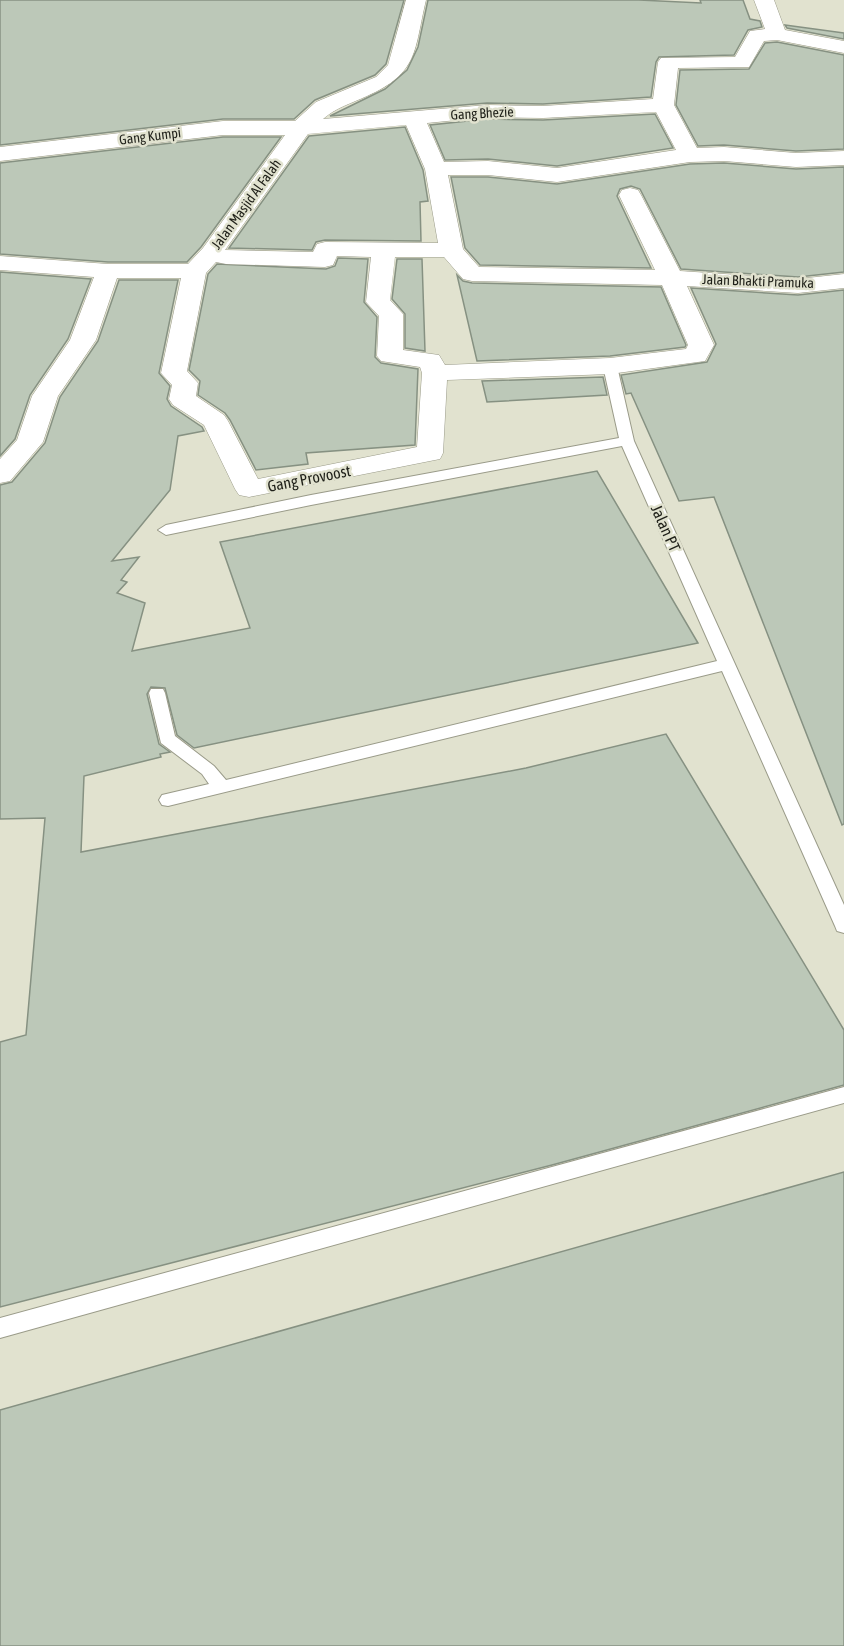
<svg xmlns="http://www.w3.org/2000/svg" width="844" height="1646" viewBox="0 0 844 1646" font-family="'Asap Condensed',sans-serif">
	<rect width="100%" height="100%" fill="#e1e2cf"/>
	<g fill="#bcc8b8" stroke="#869182" stroke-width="1.5">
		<polygon points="0,0 404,0 386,64 375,75 315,100 294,119 223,119 0,145"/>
		<polygon points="428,0 639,0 701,3 700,0 743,0 750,19 760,21 762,27 748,30 734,55 659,57 656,62 651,97 543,104 487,103 330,116 385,89 407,70 418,47"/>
		<polygon points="785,25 844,33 844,39 787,28"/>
		<polygon points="777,42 844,55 844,149 796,151 724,145 698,146 676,105 680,70 749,69 765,43"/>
		<polygon points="655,114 673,148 557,166 488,159 445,160 430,125 487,119 543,120"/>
		<polygon points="405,127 423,170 428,201 420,202 421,241 325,240 316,242 312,250 229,248 309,136"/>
		<polygon points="223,137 281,137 201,247 187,262 108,262 0,254 0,163"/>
		<polygon points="724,163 796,169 844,167 844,272 798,277 681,269 640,189 631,186 620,189 617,196 651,268 480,265 465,248 451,177 488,177 557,184 690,164"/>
		<polygon points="338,258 368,259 364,302 377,317 375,357 381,363 418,369 415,445 306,453 308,464 256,470 230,420 225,413 198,395 200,381 189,370 208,274 217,264 326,269 335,266"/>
		<polygon points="397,259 422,259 425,351 405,348 405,314 392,299"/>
		<polygon points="0,272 91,279 68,339 30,395 15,439 0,456"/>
		<polygon points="457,275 463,281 472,283 661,287 686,345 685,347 610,356 477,361"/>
		<polygon points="119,280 178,280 159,373 170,386 167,399 171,406 202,427 204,431 178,436 170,490 112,561 139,557 121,580 127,582 117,593 145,603 132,651 250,628 220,542 597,471 698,643 194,748 177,735 165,688 151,687 147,694 159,744 170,752 160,754 161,757 84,776 81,852 526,768 666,734 844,1030 844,1085 552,1165 0,1307 0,1042 26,1035 45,818 0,819 0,485 12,482 45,443 60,397 98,341"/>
		<polygon points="691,288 798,295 844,290 844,824 842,825 714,497 679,501 631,393 626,394 621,375 707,362 716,344"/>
		<polygon points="603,377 607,395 487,402 482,381"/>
		<polygon points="844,1172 844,1646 0,1646 0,1410"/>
	</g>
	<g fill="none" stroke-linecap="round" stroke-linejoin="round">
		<defs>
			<g id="service">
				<polygon points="610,362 617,366 634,441 844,905 844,933 837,931 835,926 722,671 168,806 162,805 159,800 162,795 209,784 202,774 161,743 149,693 151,689 163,689 165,693 175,736 214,766 226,780 717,661 622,446 311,505 166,535 158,530 166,525 311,495 619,438 603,366"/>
				<polygon points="844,1087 844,1103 0,1338 0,1318"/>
			</g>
			<path id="minor" d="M406,0h20c-12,50 -7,73 -59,96 -15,7 -32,12 -44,23l164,-14 56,1 110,-7 5,-37 3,-4 74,-1 15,-26 15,-2 -11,-29h20l11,30 59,11v12l-67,-13 -13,1 -15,26 -71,1 -4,37 23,43 27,-1 72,6 48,-2v14l-48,2 -72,-6 -34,1 -133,20 -69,-7h-40l15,74 16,18 176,3 -36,-75 3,-5 8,-2 8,2 3,5 39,76 118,8 46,-5v14l-46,5 -111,-7 27,59 -9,16 -95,13 -163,6 -4,73 -3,6 -191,38 -10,-2 -4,-6 -31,-64 -31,-20 -4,-6 3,-14 -11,-12 20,-95h-64l-21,62 -38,56 -15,46 -33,39 -10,2v-24l17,-19 15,-44 38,-56 24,-63 -94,-7v-14l108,8h80l15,-16 82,-113h-62l-223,26v-14l223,-26h72l21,-19 60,-25 12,-12zM656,112l20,38 -119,18 -69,-7 -44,1 -17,-39 60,-6 56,1zM406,125l19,44 13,74 -113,-1 -8,2 -4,8 -88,-2 83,-116zM337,256l34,1 -5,45 13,14 -2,40 4,5 39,6 2,6 -5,74 -159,32 -30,-58 -4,-6 -28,-19 2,-13 -11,-12 19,-98 10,-11 10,2 99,3 8,-2zM395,257h49l19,22 9,2 190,4 26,60 -2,4 -76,9 -165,7 -6,-10 -36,-5v-36l-13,-14z"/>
		</defs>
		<use href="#service" stroke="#9a9b89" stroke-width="2"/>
		<use href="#minor" stroke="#9a9b89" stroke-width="1"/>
		<use href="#service" fill="#fff" fill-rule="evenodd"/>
		<use href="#minor" fill="#fff" fill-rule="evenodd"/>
	</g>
	<g text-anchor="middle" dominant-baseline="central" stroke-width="5" stroke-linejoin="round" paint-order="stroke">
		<g font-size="14" fill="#1f2019" stroke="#e1e2cf">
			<text transform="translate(482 113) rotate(-3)">Gang Bhezie</text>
			<text transform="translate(150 136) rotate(-7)">Gang Kumpi</text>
			<text transform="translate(246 204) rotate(-54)">Jalan Masjid Al Falah</text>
			<text transform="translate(758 281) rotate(2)">Jalan Bhakti Pramuka</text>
		</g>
		<g font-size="16" fill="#1f2019" stroke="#e1e2cf">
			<text transform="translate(309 478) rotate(-11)">Gang Provoost</text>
			<text transform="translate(666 528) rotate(66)">Jalan PT</text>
		</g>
	</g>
</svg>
